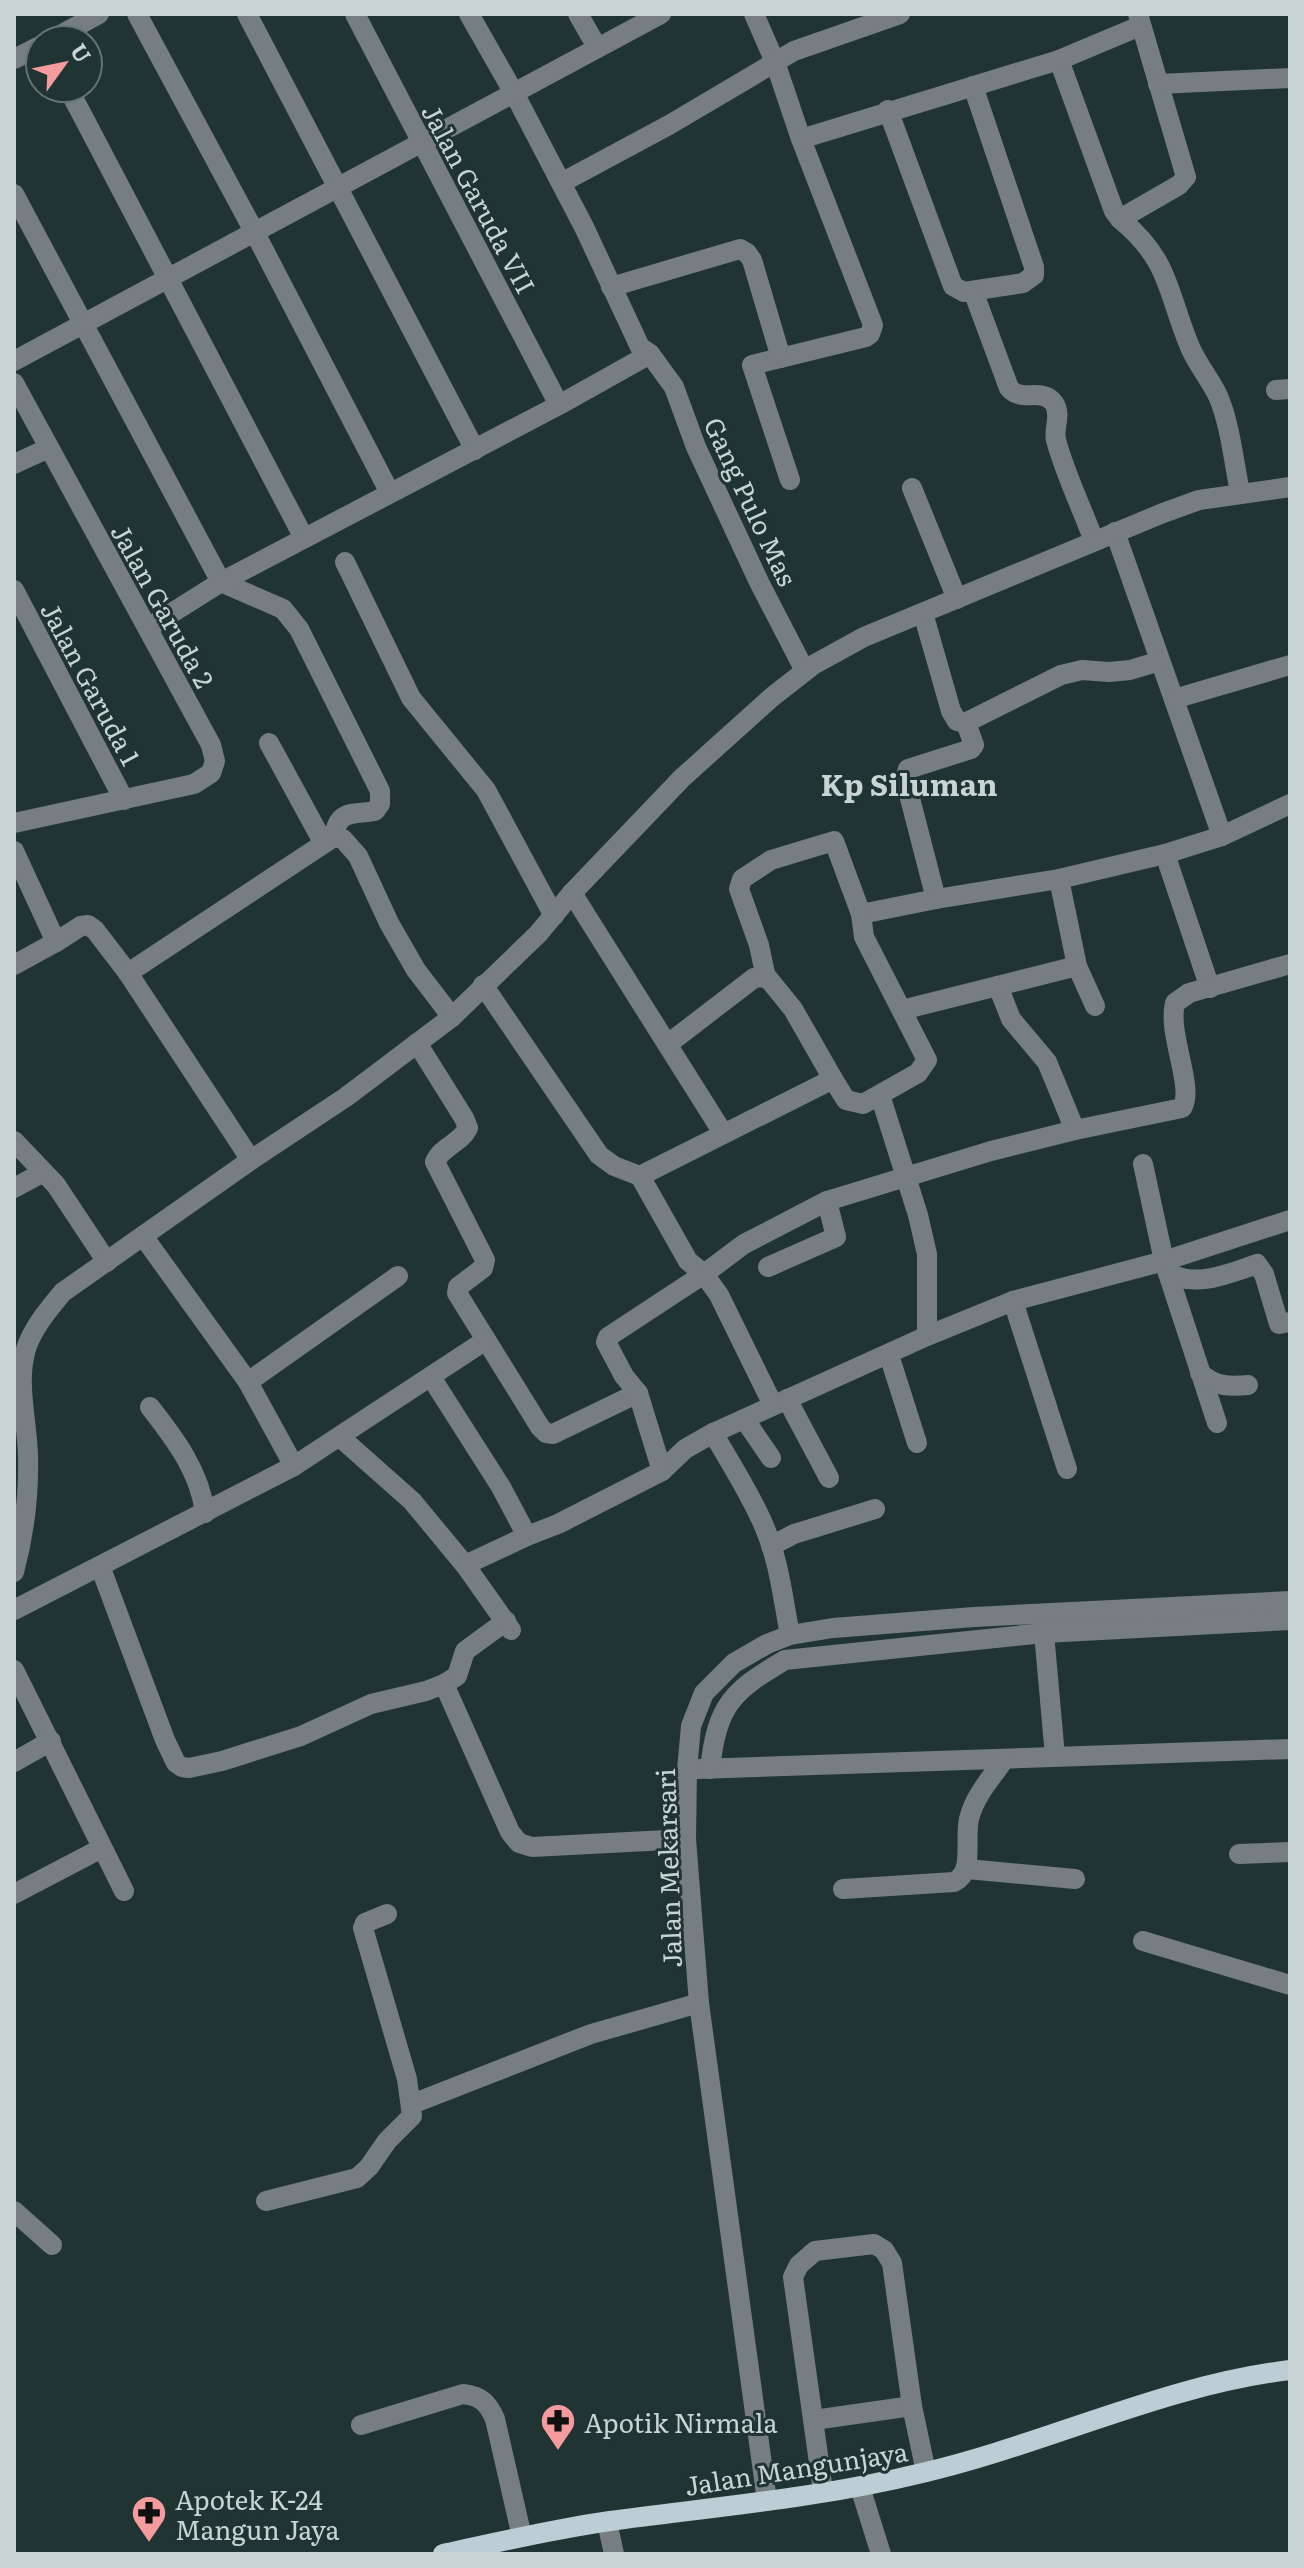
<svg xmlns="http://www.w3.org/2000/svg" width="1304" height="2568" viewBox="0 0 1304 2568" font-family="Literata,serif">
	<rect width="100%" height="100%" fill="#203433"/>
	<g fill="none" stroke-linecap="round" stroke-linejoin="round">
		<g stroke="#767e82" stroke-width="20">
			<polyline points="137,14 255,233 390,493"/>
			<polyline points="247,14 475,450"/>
			<polyline points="355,14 559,405"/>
			<polyline points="469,14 514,93 584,227 640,347 650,354 674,387 696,447 759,582 805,671"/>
			<polyline points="578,14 597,47"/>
			<polyline points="754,14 775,62 801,139 873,325 870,334 866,337 752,365 790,480"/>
			<polyline points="51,40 99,14"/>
			<polyline points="14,59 40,46"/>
			<polyline points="1059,60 1114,211 1120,219 1179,185 1186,177 1138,14"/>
			<polyline points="1158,84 1290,78"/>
			<polyline points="68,88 304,538"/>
			<polyline points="888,110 953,286 964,292 1023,283 1034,275 1034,267 973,86"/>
			<polyline points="801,139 1059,60 1140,26"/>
			<polyline points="561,183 669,125 794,51 900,14"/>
			<path d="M14,194l207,388 62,27 16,20 81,162v13l-5,7c-23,4 -37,-2 -41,26"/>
			<path d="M1120,219c51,42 47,74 70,128 7,17 20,32 28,49 12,27 16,67 22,96"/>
			<polyline points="611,287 740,249 747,253 752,260 781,358"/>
			<path d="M973,291l36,97c13,15 33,-1 45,15 8,12 -1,25 2,37 9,34 26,68 38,101"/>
			<polyline points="14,361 661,14"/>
			<polyline points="14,383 211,745 215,761 211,773 194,784 14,823"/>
			<polyline points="1276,390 1290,389"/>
			<polyline points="14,464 49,448"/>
			<polyline points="912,488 957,599"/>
			<polyline points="1115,532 1222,836"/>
			<polyline points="345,562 411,698 486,790 554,916"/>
			<polyline points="14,590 124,800"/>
			<polyline points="923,613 951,711 957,721 966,723"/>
			<polyline points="148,628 221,582 559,405 650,354"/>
			<polyline points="1174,699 1290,665"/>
			<polyline points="269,743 323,842"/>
			<polyline points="14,851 56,942 81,926 88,925 95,930 128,973 251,1160"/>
			<polyline points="1165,854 1210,988"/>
			<polyline points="1059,879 1077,966 1095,1006"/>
			<polyline points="572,893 723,1133"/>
			<polyline points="936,899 905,779 908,769 971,749 974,745 966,723 969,721 1061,675 1082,670 1109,672 1130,670 1160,661"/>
			<polyline points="861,914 936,899 1059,879 1165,854 1222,836 1290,804"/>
			<polyline points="14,965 56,942"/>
			<polyline points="128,973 334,837 343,839 358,856 389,923 416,970 452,1017"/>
			<polyline points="483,985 599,1155 614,1166 640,1176 833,1079 846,1100 863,1104 918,1073 927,1060 864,937 861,914 834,841 771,860 742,879 739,889 759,945 766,978"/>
			<polyline points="998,986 1011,1019 1047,1062 1075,1130"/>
			<polyline points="902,1010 1077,966"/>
			<path d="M417,1043l47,75 4,10c-7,15 -26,18 -33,34l50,98 -2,8 -25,19 -1,6 83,134 6,6 7,1 85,-41"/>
			<polyline points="668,1044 754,978 767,977 793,1009 833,1079"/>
			<polyline points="880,1095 918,1215 927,1254 927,1336"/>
			<polyline points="14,1141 56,1185 107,1262"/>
			<polyline points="1143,1164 1164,1261 1217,1423"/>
			<polyline points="640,1176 688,1261 704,1274 719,1295 773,1405"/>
			<polyline points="14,1188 42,1173"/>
			<polyline points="143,1236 248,1382 294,1466"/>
			<polyline points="768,1267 836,1237 827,1201"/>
			<path d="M1167,1271c26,19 63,2 90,-7l7,10 15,50 11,-2"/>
			<polyline points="1013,1301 1067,1469"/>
			<polyline points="889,1355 917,1443"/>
			<path d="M1200,1373c15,13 28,14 48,12"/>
			<polyline points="431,1377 501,1487 527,1536 558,1524 662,1471 685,1449 713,1433 927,1336 1013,1301 1164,1261 1290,1220"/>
			<polyline points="248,1382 398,1276"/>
			<polyline points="787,1399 829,1478"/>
			<path d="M150,1407c25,32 50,65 55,106"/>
			<polyline points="745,1420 771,1458"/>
			<path d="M713,1433c18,31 37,60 51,93 15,34 19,73 26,109"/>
			<polyline points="341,1438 412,1501 465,1565"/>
			<path d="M662,1471l-24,-78 -14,-17 -18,-34 2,-5 96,-63 40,-30 83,-43 164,-50 84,-21 107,-22c13,-20 -15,-74 -7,-105l14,-10 101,-29"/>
			<polyline points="771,1546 794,1534 875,1509"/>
			<polyline points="100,1566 165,1740 176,1763 182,1767 189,1768 222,1761 301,1736 371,1704 426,1691 444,1684 457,1676 465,1651 506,1621"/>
			<path d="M14,1572c10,-37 15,-79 14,-117 -1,-35 -12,-72 -2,-106 7,-22 23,-40 37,-57l188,-132 95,-63 106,-80 86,-83 34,-41 110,-115 90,-81 41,-32 51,-28 299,-124 36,-13 91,-13"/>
			<polyline points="14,1610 294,1466 486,1340"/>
			<polyline points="511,1630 465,1565 527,1536"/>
			<polyline points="1044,1633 1055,1756"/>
			<polyline points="14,1670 124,1891"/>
			<polyline points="444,1684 510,1832 519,1843 532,1847 686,1839"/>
			<polyline points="14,1762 51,1741"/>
			<polyline points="698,1769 1290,1749"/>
			<path d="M710,1769c7,-64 22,-78 75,-109l259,-27 246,-13"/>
			<polyline points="1239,1854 1290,1852"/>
			<polyline points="967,1869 1075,1879"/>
			<path d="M843,1889l111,-7c21,-10 10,-41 15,-63 5,-22 22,-41 35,-59"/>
			<polyline points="14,1894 102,1848"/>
			<polyline points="1143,1941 1290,1985"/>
			<polyline points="412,2104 591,2034 699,2003"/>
			<polyline points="266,2201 357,2178 369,2167 387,2141 412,2116 407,2079 363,1928 365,1923 387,1914"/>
			<polyline points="14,2211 52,2245"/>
			<polyline points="814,2420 912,2406"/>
			<path d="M361,2425l102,-31c18,2 25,9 32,25l27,118"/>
			<polyline points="860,2487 881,2554"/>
			<polyline points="823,2491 793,2277 799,2265 815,2251 874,2244 884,2250 892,2263 912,2406 926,2472"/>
			<polyline points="767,2501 699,2003 686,1839 687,1770 691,1726 704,1693 734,1663 767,1644 790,1635 833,1628 974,1617 1290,1601"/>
			<polyline points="607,2522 614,2554"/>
		</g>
		<path stroke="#bccdd5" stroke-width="20" d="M443,2554c56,-12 111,-25 167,-33 104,-14 210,-23 312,-48 124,-29 242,-88 368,-103"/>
	</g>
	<defs>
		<symbol id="pharmacy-pin" viewBox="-11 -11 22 30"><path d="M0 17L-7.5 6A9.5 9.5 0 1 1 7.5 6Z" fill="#f59b9d" stroke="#203433"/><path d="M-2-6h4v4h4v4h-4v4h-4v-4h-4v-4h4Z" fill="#111"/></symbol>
	</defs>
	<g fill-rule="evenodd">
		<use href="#pharmacy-pin" x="538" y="2401" width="40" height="54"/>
		<use href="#pharmacy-pin" x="129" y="2493" width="40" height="54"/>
	</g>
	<g text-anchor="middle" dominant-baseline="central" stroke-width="6" stroke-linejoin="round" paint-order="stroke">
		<g font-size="26" fill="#c9d5d4" stroke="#203433">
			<text transform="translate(480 198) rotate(62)">Jalan Garuda VII</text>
			<text transform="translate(752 501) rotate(65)">Gang Pulo Mas</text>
			<text transform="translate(164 605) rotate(61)">Jalan Garuda 2</text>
			<text transform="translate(92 683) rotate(62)">Jalan Garuda 1</text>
			<text transform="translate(667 1868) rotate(-92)">Jalan Mekarsari</text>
			<text transform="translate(796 2467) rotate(-9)">Jalan Mangunjaya</text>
		</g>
		<g font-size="26" fill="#c9d5d4" stroke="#203433" text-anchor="start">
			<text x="584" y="2421">Apotik Nirmala</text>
			<text x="175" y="2498">Apotek K-24<tspan x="175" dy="30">Mangun Jaya</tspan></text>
		</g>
		<g font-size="30" font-weight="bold" fill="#c9d5d4" stroke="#203433">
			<text x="909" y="783">Kp Siluman</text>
		</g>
	</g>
	<rect width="1304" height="2568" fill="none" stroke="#c9d5d4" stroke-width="32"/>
	<g transform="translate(64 64) rotate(57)"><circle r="38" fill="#203433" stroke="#647473" stroke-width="2"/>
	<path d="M0-6L14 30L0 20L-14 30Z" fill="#f59b9d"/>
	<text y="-12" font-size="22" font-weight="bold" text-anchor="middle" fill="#c9d5d4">U</text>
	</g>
</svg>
